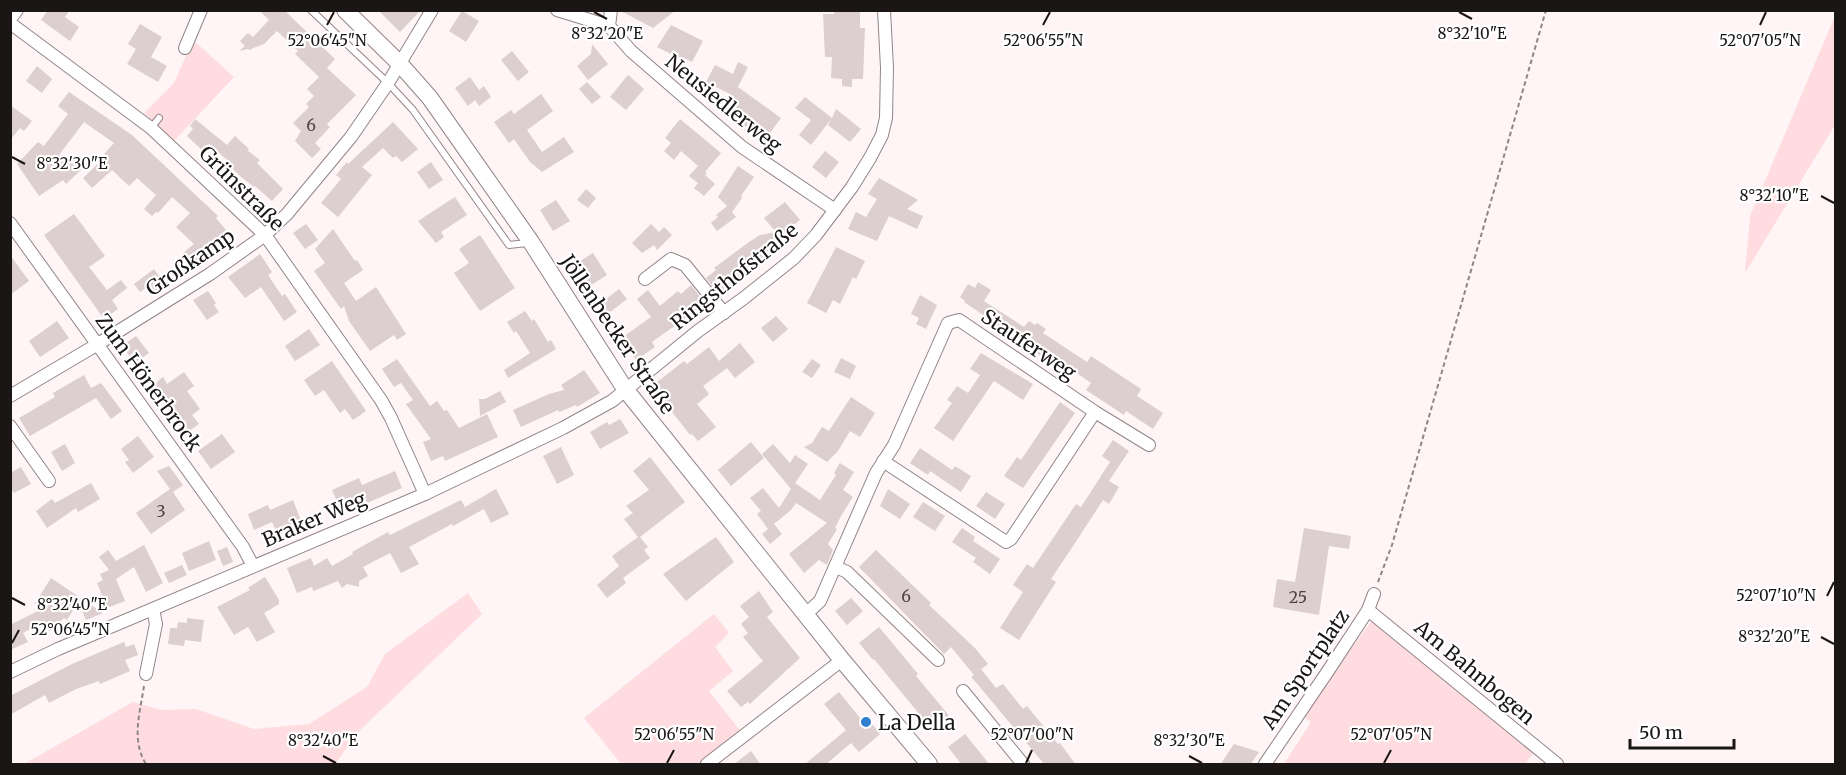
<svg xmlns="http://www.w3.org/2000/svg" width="1846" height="775" viewBox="0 0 1846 775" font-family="Merriweather,serif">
	<rect width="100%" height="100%" fill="#fff5f6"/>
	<g fill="#ffdcdf">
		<polygon points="1835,16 1835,125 1745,273 1750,216"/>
		<polygon points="193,40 234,77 174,141 144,113 174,83"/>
		<polygon points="468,593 482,614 360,730 335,764 24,764 133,702 161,710 196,709 254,729 309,724 367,687 385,654"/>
		<polygon points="714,614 729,633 715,647 733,671 709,691 742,733 698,764 621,764 584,718"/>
		<polygon points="1373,619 1534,752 1525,764 1284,764 1311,722 1301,716"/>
	</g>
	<g fill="#ddcecf">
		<polygon points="48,10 70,10 65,17 79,27 70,41 41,20"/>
		<polygon points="259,10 284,10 335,59 327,68 356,95 327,124 330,127 315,143 321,149 312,158 295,141 301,131 293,123 309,107 306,104 314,96 307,89 319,77 295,54 298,51 277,31 264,44 253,48 250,50 248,49 239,51 245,46 240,41 248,33 253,37 269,20"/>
		<polygon points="378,10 421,10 400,32"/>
		<polygon points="619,10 676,10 653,28"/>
		<polygon points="834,10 860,10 860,28 865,28 863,79 852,79 852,87 842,86 842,79 831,78 832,57 825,57 823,14 834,14"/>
		<polygon points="462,11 479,21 466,42 449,31"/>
		<polygon points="140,24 162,37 151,57 167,66 158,82 127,64 136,49 128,44"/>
		<polygon points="671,25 703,41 692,62 684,58 683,60 657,47"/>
		<polygon points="592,44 608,64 588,80 577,66 591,54"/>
		<polygon points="512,51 529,72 518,81 501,60"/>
		<polygon points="738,62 748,67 738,87 781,118 767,137 749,122 746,127 730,115 739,104 727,99 730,94 706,82 715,65 733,74"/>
		<polygon points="37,66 52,79 42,93 26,81"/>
		<polygon points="628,75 644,89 626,110 610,97"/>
		<polygon points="470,77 479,90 484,86 491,97 479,106 475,100 468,106 455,88"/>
		<polygon points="587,82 601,97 592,104 579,89"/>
		<polygon points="69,92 132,135 218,216 216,218 231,236 194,268 182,254 194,244 176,227 190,213 172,197 158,213 156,212 152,216 144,209 156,195 137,178 129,186 112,170 92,188 83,178 106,156 104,154 114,143 84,122 59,155 82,169 66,184 63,180 39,196 17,164 38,142 44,146 68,114 58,106"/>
		<polygon points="541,94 553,111 527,130 542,152 564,137 574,152 542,172 530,162 514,139 509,143 494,122 511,110 514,114"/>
		<polygon points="805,97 832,118 836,109 861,129 850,142 828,125 832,118 811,145 799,135 811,120 795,108"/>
		<polygon points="10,105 32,121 24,131 20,128 10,140"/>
		<polygon points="195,119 227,145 235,136 249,149 247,150 260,160 257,163 283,189 272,201 255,186 254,187 240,176 231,167 232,166 227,160 209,144 203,151 187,136 193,129 190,126"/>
		<polygon points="680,119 721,153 705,172 707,173 705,175 715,184 704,196 694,188 698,183 689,176 698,166 681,151 674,160 664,151 671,143 665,138"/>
		<polygon points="393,122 418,149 402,162 396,156 393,158 383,148 362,167 372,175 338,217 321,203 341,179 336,175 347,162 348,164"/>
		<polygon points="825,151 839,162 826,178 812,167"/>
		<polygon points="431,162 443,180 429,189 417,172"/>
		<polygon points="738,166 754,177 741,196 742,198 732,212 736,217 717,231 711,223 718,217 716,215 727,206 718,197"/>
		<polygon points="879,178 918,200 907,209 923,216 917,229 889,216 877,241 848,229 856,212 866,217 877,199 868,194"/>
		<polygon points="586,189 596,198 588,208 577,200"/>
		<polygon points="455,197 467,215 441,232 444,237 436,243 418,221"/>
		<polygon points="556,200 570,221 553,231 540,210"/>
		<polygon points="785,202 800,220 780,236 783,240 762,256 764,258 718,293 706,278 716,270 714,268 749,242 760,235 776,232 764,218"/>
		<polygon points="74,214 105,256 89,267 107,290 121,280 127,288 112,300 118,309 104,319 44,235"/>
		<polygon points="306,224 318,240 305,249 293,233"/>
		<polygon points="651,224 659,232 664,227 672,235 657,250 654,245 642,253 632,243"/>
		<polygon points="333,229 355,261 357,260 363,270 344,283 356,301 376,287 406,334 397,340 394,335 370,351 349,321 344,306 341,309 314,271 325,263 315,249"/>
		<polygon points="480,235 515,288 480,311 454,273 469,263 459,249"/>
		<polygon points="836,247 865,261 856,279 853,277 840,304 833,300 826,313 807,303"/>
		<polygon points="593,253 607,275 585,289 571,267"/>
		<polygon points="260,254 272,272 268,275 282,296 285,294 297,312 284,321 261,287 245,298 228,277"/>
		<polygon points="10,255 29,281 10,295"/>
		<polygon points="154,269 166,286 153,296 147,287 140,292 134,284"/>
		<polygon points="978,282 991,290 984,301 1024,327 1029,321 1035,325 1037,323 1046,329 1043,333 1087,362 1091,356 1141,389 1137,396 1163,413 1153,429 1126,411 1124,415 1086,390 1091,383 1068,367 1065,372 1005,332 1003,335 986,323 989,319 964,302 965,301 960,297 968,284 975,288"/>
		<polygon points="691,285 705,303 704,305 652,342 655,347 636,360 620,339 651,317 637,299 648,290 660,306 678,291 681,294"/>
		<polygon points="619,289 627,299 609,313 601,303"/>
		<polygon points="208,291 216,303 214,305 219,312 207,320 193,300"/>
		<polygon points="920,295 937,305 926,329 916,324 919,318 911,314"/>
		<polygon points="525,311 532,321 534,319 548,342 551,340 556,349 508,378 504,370 530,353 516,331 514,333 507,322"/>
		<polygon points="776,316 788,329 773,342 761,328"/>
		<polygon points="57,321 69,338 40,357 29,341"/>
		<polygon points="309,329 320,345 295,361 285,346"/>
		<polygon points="136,336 149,353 135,363 122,346"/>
		<polygon points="740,343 755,362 735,378 727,368 703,386 709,394 697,404 716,427 698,441 692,434 690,435 652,386 684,361 687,364 709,347 719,361"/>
		<polygon points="981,353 1033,384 1023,400 994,381 953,441 934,428 952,403 947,400 957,386 968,393 980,375 970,369"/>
		<polygon points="841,358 856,366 850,379 834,372"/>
		<polygon points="397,359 430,406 437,401 444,411 447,410 459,428 487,414 498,437 445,461 443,456 431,461 423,442 431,439 406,404 413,400 401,383 394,387 382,369"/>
		<polygon points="812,359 821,365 812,378 802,372"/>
		<polygon points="332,361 366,411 353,420 345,409 340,413 324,390 315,396 304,380"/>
		<polygon points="584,370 600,393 577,407 576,405 559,412 558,410 521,427 513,410 549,394 564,390 561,385"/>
		<polygon points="184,372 194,386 187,391 200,409 192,415 199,424 185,434 152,386 163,377 167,384"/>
		<polygon points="84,375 91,388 101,383 122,411 111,419 96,398 30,436 19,418 55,397 53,393"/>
		<polygon points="500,391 506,402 480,416 479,399 485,399"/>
		<polygon points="851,397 875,413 860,437 850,431 838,451 827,462 804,447 812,443 822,427 829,431"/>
		<polygon points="1060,402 1075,413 1023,488 1004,476 1017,457 1021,460"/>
		<polygon points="620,419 629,433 600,449 590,432 607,422 609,425"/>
		<polygon points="222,434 235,452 211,469 198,451"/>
		<polygon points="138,436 154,457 133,473 125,462 129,460 121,449"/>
		<polygon points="1113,440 1129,451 1109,481 1119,487 1109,504 1103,500 1075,543 1051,579 1056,582 1019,640 1000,628 1023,592 1013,585 1027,564 1033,568 1076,504 1081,507 1110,462 1102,456"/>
		<polygon points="751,442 764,458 731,486 718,470"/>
		<polygon points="65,444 75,463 62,471 51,452"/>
		<polygon points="773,444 790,463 795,455 808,464 795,483 820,500 836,475 834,473 840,463 854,472 843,490 853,497 841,516 835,528 837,529 828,544 833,550 827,565 819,560 804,573 789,554 827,523 796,503 791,510 774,524 782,534 770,544 762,534 768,529 757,514 761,511 750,498 763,488 779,508 791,489 762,454"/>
		<polygon points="561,447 574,475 557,484 543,456"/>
		<polygon points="920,448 952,470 955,466 971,476 961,492 930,471 928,475 910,463"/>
		<polygon points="650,457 685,502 640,537 648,547 644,550 650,558 623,578 626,583 607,598 597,585 619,566 612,556 638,537 624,519 633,513 626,506 649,490 633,471"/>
		<polygon points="169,466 183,485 173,492 185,510 151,534 136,513 170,489 157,471"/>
		<polygon points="21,467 31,484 14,493 10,488 10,473"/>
		<polygon points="395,471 402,488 367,503 363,493 338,504 332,490 359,478 362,485"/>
		<polygon points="91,483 100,499 78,512 76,508 47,528 36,511 52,499 55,503"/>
		<polygon points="496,489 509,514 491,523 484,509 453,526 452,524 409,547 419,564 401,573 390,553 363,567 368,576 359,581 359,587 347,584 342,588 338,581 313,591 312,587 297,593 287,568 311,558 314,566 327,558 332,566 353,554 352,552 388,532 390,535 461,500 465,507"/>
		<polygon points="888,489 910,504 900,519 880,506"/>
		<polygon points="986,492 1005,504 995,519 976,506"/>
		<polygon points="293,500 302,523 278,535 272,522 254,530 248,514 268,505 270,510"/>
		<polygon points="923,502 945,516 935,531 913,517"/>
		<polygon points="962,528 975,537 973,541 1000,559 990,574 973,562 976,558 952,542"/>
		<polygon points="1304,528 1351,536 1349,549 1329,546 1319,615 1273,607 1277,579 1295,582"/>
		<polygon points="716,537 734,562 686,601 663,574"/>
		<polygon points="209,541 216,560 189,571 182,553"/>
		<polygon points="144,545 163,583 146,592 134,567 116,579 125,601 107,608 97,583 103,580 100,574 109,570 99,557 108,550 116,561"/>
		<polygon points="227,547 233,562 223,566 217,551"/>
		<polygon points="876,550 931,603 929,605 975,648 988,664 975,674 981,669 996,688 1003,684 1023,709 1027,706 1058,744 1060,743 1076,765 1045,765 979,686 971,677 974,675 951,647 944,654 859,567"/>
		<polygon points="182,565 187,575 169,583 164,573"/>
		<polygon points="265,577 279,600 279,604 264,613 275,632 257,642 248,627 234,635 217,607 250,590 248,588"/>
		<polygon points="51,578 103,613 86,620 78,602 67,620 64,618 49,631 42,623 23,633 28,642 10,650 10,625 44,608 35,603"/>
		<polygon points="759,591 773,612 767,617 800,658 750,704 748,702 741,707 727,691 763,661 743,637 748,633 741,624 749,617 740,606"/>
		<polygon points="851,598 863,611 847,625 835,611"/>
		<polygon points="187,618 204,620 201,642 185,640 184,646 168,644 170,628 177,628 178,622 187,623"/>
		<polygon points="879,627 918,674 916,676 951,718 934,732 874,659 873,660 859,643"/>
		<polygon points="124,642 126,647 134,644 138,655 125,660 130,671 100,684 99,681 76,689 49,703 45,695 10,715 10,696 72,664"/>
		<polygon points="839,692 860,718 865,715 880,734 859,752 851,743 825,765 804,765 846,730 824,704"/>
		<polygon points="965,734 990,765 962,765 948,747"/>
		<polygon points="1234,744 1259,752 1250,765 1220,765"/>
		<polygon points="751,751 761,765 733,765"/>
	</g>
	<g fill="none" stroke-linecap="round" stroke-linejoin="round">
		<defs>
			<g id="lane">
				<polyline points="311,10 388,83 413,110 509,245 527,243"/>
				<polyline points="151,128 159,118"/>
			</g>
			<g id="street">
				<polyline points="557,10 609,26"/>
				<polyline points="611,10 609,26 631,51 742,147 835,210"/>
				<polyline points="10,19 17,10"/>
				<polyline points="10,23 151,128 265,235 381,400 391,418 425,494"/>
				<polyline points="185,48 201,10"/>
				<polyline points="10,223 243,547 253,566"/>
				<polyline points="645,279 671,259 685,265 724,313"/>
				<polyline points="10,396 98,344 210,274 265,235 287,214 351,137 388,83 432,10"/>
				<polyline points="1095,412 1149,445"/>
				<polyline points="10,426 49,481"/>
				<polyline points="836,567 847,572 938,660"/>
				<polyline points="1368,610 1557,764"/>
				<polyline points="806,614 820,601 876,473 894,445 948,323 959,320 1095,412 1011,539 1006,542 883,461"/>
				<polyline points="10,672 58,649 425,494 563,428 612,401 698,331 744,298 794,258 816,235 852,187 870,158 882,135 886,118 887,68 884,10"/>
				<polyline points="146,674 156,624 153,609"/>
				<polyline points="963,691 1023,764"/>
				<polyline points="707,764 842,660"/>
				<polyline points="1265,764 1330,668 1368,610 1374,594"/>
			</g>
			<polyline id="secondary" points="345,10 400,64 430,98 531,242 625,389 842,660 929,764"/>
		</defs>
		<use href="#lane" stroke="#928486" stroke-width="8"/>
		<use href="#street" stroke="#928486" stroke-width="14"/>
		<use href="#secondary" stroke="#928486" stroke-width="18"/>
		<g stroke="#8d8686" stroke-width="2" stroke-dasharray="4.5 3" stroke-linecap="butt">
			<polyline points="1378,582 1392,545 1546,10"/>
			<path d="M144,686c-4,27 -13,54 2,78"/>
		</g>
		<use href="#lane" stroke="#fff" stroke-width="6"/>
		<use href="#street" stroke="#fff" stroke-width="12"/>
		<use href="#secondary" stroke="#fff" stroke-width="16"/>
	</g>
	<path fill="none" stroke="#1b1616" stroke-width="2" d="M594,12l13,7M1459,12l13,7M327,25l7,-13M1043,25l7,-13M1760,25l6,-13M12,157l13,7M1821,196l13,7M1827,596l7,-14M12,598l13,7M1821,637l13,7M12,643l7,-13M323,756l13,7M1189,756l13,7M667,763l7,-13M1026,763l6,-13M1384,763l7,-13"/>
	<circle fill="#3180cf" stroke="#fff" stroke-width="2" cx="866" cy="722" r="6"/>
	<g text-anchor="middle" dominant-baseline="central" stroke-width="4.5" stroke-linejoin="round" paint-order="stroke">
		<g font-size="16" fill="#4c4444">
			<text x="311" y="125">6</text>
			<text x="161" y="511">3</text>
			<text x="906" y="596">6</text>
			<text x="1298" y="597">25</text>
		</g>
		<g font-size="20" fill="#1b1616" stroke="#fff">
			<text transform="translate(724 103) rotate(39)">Neusiedlerweg</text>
			<text transform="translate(242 188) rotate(45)">Grünstraße</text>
			<text transform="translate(190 262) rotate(-34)">Großkamp</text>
			<text transform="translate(734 276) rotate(-39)">Ringsthofstraße</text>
			<text transform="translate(618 334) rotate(56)">Jöllenbecker Straße</text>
			<text transform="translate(1029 344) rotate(34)">Stauferweg</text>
			<text transform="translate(149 382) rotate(54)">Zum Hönerbrock</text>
			<text transform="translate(314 519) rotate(-23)">Braker Weg</text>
			<text transform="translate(1305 669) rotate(-56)">Am Sportplatz</text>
			<text transform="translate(1475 672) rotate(40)">Am Bahnbogen</text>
		</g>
		<g font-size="20" fill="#1b1616" stroke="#fff" text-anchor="start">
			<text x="878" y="722">La Della</text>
		</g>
	</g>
	<g font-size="15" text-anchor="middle" fill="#1b1616" stroke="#fff" stroke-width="4.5" stroke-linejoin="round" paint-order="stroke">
		<text x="607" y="39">8°32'20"E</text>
		<text x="1472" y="39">8°32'10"E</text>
		<text x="327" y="46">52°06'45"N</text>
		<text x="1043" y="46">52°06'55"N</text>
		<text x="1760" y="46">52°07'05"N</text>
		<text x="72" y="169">8°32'30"E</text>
		<text x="1774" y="201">8°32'10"E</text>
		<text x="1776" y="601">52°07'10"N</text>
		<text x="72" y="610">8°32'40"E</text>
		<text x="70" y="635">52°06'45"N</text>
		<text x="1774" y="642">8°32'20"E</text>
		<text x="674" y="740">52°06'55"N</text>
		<text x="1032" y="740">52°07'00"N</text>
		<text x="1391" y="740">52°07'05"N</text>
		<text x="323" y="746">8°32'40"E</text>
		<text x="1189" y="746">8°32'30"E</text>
	</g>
	<rect width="1846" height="775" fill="none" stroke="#1b1616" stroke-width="24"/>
	<path d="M1630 739v9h104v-9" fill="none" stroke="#1b1616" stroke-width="3"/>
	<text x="1639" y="739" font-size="18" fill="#1b1616" stroke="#ffffff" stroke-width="4.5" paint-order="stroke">50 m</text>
</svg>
